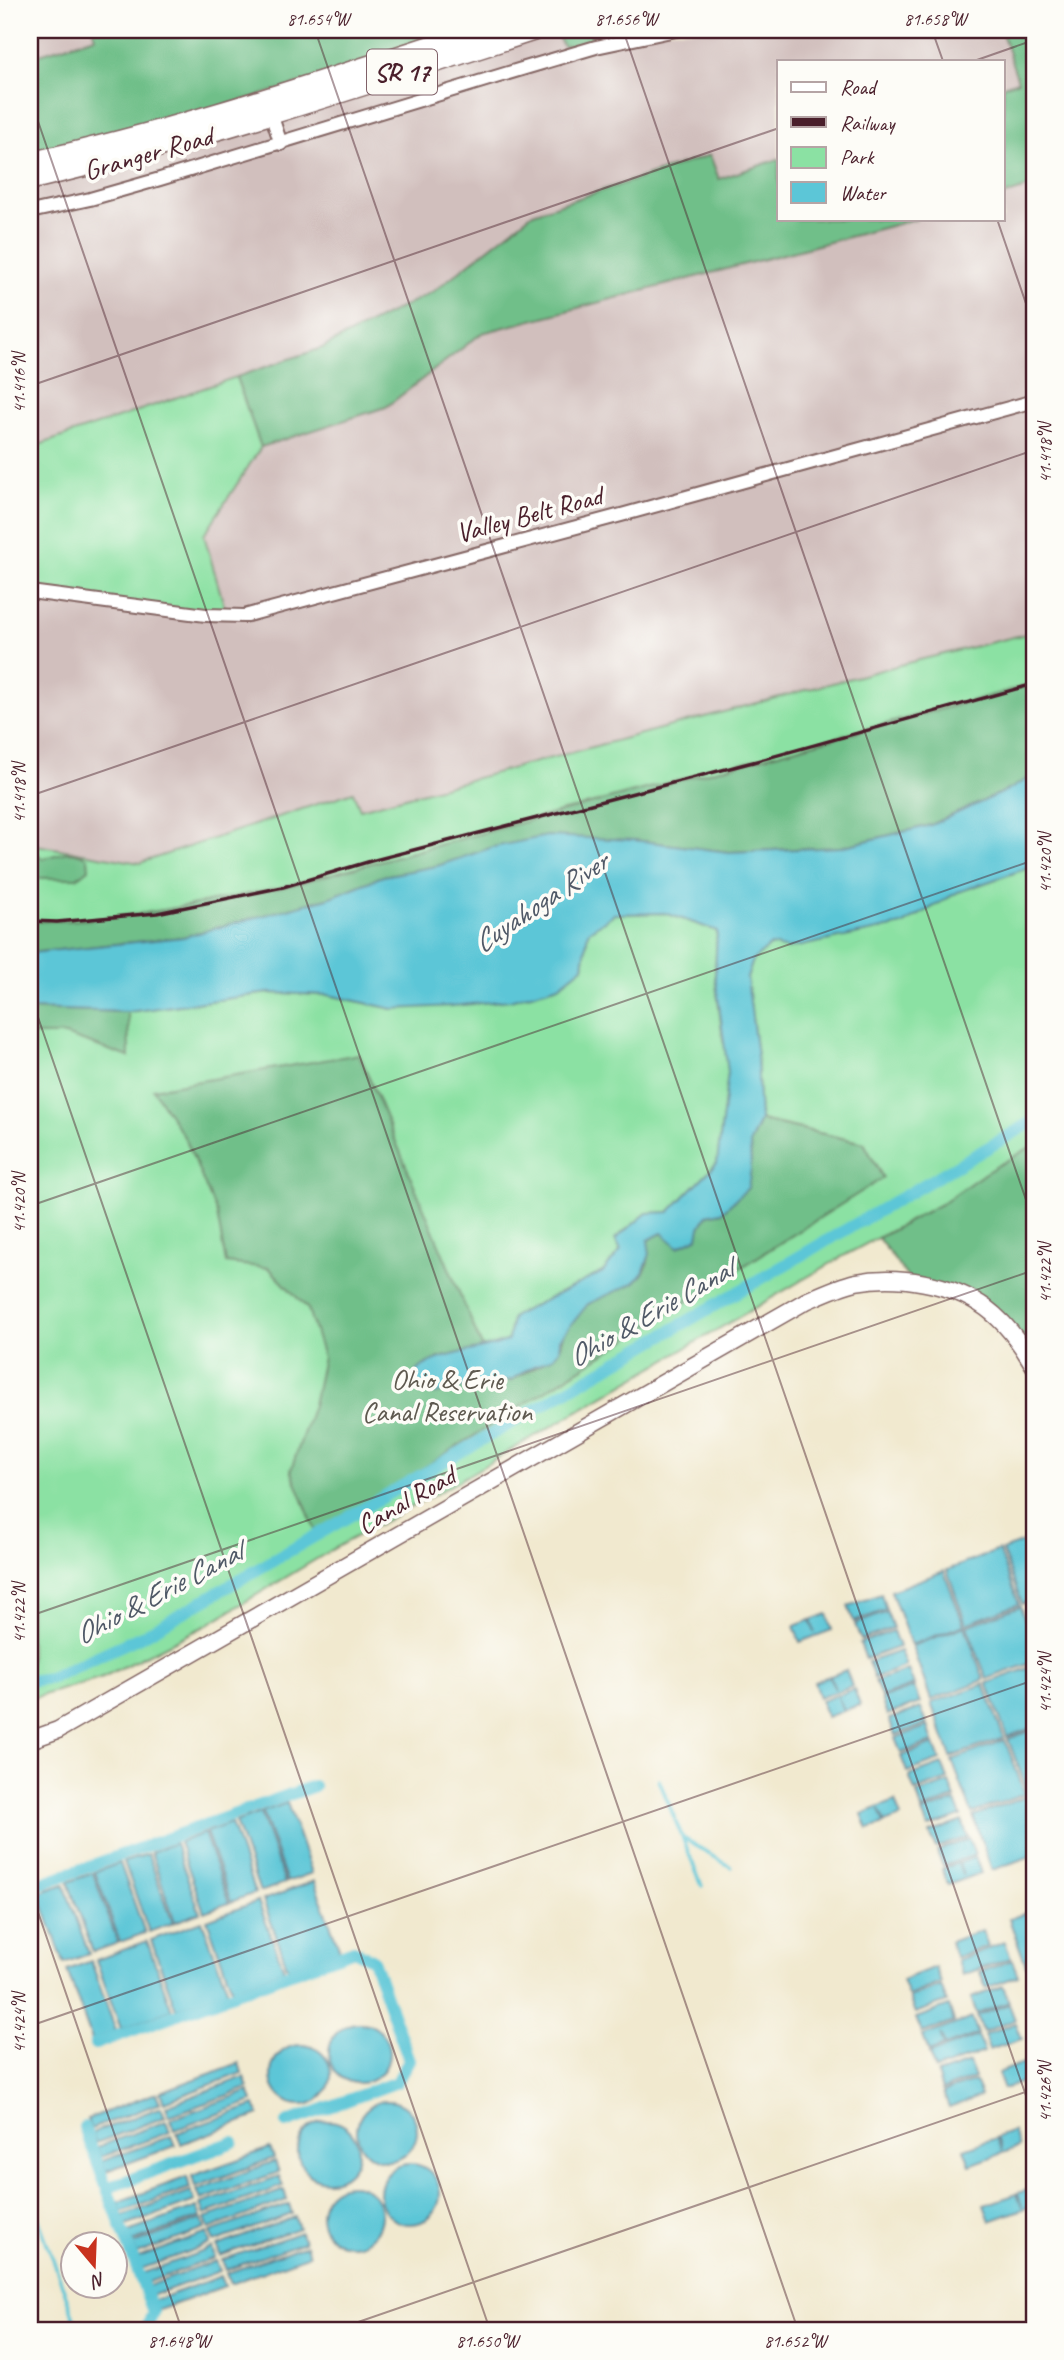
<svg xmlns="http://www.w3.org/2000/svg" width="1064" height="2360" viewBox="0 0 1064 2360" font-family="Caveat,sans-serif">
	<rect width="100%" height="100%" fill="#fdfcf7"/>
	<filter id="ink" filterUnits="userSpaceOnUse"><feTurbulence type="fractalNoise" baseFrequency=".0143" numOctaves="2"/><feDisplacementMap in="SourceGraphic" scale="14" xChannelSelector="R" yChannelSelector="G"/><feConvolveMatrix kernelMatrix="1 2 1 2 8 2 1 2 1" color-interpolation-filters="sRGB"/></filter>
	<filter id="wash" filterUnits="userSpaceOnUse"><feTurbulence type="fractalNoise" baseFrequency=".00686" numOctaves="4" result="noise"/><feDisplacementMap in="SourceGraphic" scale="28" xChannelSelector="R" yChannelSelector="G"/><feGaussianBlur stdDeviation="1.57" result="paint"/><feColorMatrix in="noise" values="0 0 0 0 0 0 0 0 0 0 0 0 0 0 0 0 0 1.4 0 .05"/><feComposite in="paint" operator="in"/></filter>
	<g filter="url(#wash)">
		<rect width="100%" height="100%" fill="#f1e9cf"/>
		<g fill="#d1bfbd">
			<polygon points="30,30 93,30 95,37 30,57"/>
			<polygon points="533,30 1001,30 1018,81 1003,86 1003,61 779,61 779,159 718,179 710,156 533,213 434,291 322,348 30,448 30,179"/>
			<polygon points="1034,185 1034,632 911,662 359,809 353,792 140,863 30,844 30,592 227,615 204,535 261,447 386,407 482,333 917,219 1003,219 1003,196"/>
		</g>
		<g fill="#8be1a3" stroke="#6a8067" stroke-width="2">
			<polygon points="236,377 261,447 204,535 227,616 30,592 30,448"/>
			<path d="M1034,632v52l-751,203c-84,17 -167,36 -253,34v-77l110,19 213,-71 7,17 551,-147z"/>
			<path d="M1034,866v279l-49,28 -44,31 -94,50 -413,241 -94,50 -137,82 -100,50 -73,22v-690l98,3 141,-19 59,2 65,14 190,-42 5,-35 26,-18 51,-1 52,18 -2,44 8,65 7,20 -13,103 -48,49 -22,1 -32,26 6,11 -18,22 -86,42c-16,16 -2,38 4,56l343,-227 -104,-23 -3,-64 -10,-78 6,-18 18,-15 131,-20 56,-33z"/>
		</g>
		<g fill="#70bf89" stroke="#5d6f5a" stroke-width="2">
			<polygon points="93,30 482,30 30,163 30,57 95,37"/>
			<polygon points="575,30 630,30 577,45 563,46 558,37"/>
			<polygon points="1001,30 1034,30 1034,185 1003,196 1003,86 1018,81"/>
			<polygon points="710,155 719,179 779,159 779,219 917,219 482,333 386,407 261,447 236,377 322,348 434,291 533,213"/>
			<path d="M1034,684v91l-24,14 -79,36 -90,22 -112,5 -95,-12 -197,26 -54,10 -55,22 -145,39 -153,16v-32c86,2 169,-17 253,-34z"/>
			<path d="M30,848l13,11c18,-6 28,-11 45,-1l1,11 -12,9h-47z"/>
			<polygon points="30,1009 128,1012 129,1057 65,1035 30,1035"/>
			<path d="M359,1054l124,295 -45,9 13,33 18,-6 43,-5 32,-18 15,-12c2,-16 16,-36 29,-46 27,-20 70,-15 59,-64l15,-7 10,7 28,-13 7,-12 15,-3 29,-43 -1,-26 10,-23 104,23 19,35 -566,357 -26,-65 22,-65 10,-48 -15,-48 -39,-41 -43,-5 -9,-49 -31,-74 -33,-51z"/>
			<polygon points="1034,1145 1034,1351 1030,1355 987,1309 911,1282 878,1238 941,1204 985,1173"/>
		</g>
		<g fill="#5cc6d7" stroke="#537281" stroke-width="2">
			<path d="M1034,775v91l-76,26 -56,33 -115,24 -16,-4 -18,15 -6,18 10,78 3,64 -10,23 1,26 -3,19 -26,24 -15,3 -7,12 -2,10 -20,10 -16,-14 -14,7 2,14 -7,19 -9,10 -46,21 -28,35 -1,11 -5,7 -28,13 -14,10 -43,5 -33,9 -17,-4 -4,-16c13,-21 68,-22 93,-34l4,-22 5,-4 86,-42 18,-22 -6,-11 32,-26 22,-1 48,-49 11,-91 -13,-97 2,-44 -52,-18 -51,1 -26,18 -5,35 -24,19 -49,14 -57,6 -60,3 -65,-14 -59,-2 -141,19 -98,-3v-56l153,-16 145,-39 55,-22 54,-10 56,-19 54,-11 87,4 95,12 112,-5 90,-22 79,-36z"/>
			<polygon points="1034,1538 1034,1599 1022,1604 1002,1550"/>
			<polygon points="999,1550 1019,1604 966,1624 947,1570"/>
			<polygon points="944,1571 964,1625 911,1645 891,1591"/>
			<polygon points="881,1594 886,1610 854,1622 848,1606"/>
			<polygon points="1020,1606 1034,1645 1034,1662 987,1679 967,1626"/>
			<polygon points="887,1612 893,1628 861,1640 855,1624"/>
			<polygon points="827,1614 832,1630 800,1642 794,1626 810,1620 815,1633 811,1620"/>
			<polygon points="965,1626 984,1680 931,1700 912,1646"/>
			<polygon points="893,1631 899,1647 866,1659 860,1643"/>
			<polygon points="900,1651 906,1666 874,1678 868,1662"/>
			<polygon points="1034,1666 1034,1727 1007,1737 987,1683"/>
			<polygon points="846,1670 852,1686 819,1698 814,1682 829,1676 835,1689 830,1676"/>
			<polygon points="908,1670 914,1685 881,1697 875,1681"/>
			<polygon points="984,1684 1004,1738 951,1757 931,1703"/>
			<polygon points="914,1687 920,1703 887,1715 881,1699"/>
			<polygon points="854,1689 860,1705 844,1710 838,1697 843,1711 827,1717 821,1701"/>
			<polygon points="921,1708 927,1724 895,1735 889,1719"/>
			<polygon points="928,1726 933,1742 901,1753 895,1738"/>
			<polygon points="1034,1729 1034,1790 1028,1793 1008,1739"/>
			<polygon points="1005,1740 1025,1794 972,1813 952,1760"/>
			<polygon points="934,1744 940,1760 907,1772 901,1756"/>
			<polygon points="942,1764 948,1779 915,1791 909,1776"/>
			<polygon points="949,1782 955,1798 922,1810 917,1794"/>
			<polygon points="1025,1797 1034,1821 1034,1855 992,1870 973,1816"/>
			<polygon points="895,1801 901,1817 885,1823 879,1810 884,1824 868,1829 862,1814"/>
			<polygon points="955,1801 961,1816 928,1828 922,1812"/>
			<polygon points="287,1803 312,1873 287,1882 262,1812"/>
			<polygon points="260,1813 285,1883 260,1892 235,1822"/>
			<polygon points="962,1821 968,1837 936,1848 930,1833"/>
			<polygon points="231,1823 255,1893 231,1902 206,1832"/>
			<polygon points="204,1833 229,1903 204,1912 179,1842"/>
			<polygon points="969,1839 975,1855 943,1866 937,1851"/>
			<polygon points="175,1843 200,1913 175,1922 151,1852"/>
			<polygon points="148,1854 173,1923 149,1932 124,1862"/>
			<polygon points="975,1857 981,1873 948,1885 942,1869 958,1863 963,1876 959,1863"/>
			<polygon points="120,1863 145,1933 120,1942 95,1872"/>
			<polygon points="93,1873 118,1943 93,1952 68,1882"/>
			<polygon points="314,1881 340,1950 288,1969 263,1900"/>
			<polygon points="64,1884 89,1954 64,1963 39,1893"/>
			<polygon points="258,1901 284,1970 232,1989 207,1920"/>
			<polygon points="1034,1910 1034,1971 1029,1973 1009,1919"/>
			<polygon points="202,1921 228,1991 176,2009 151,1940"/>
			<polygon points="982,1930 988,1946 956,1957 950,1942"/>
			<polygon points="147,1941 172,2010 121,2029 96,1960"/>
			<polygon points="1005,1942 1011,1958 962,1975 957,1960"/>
			<polygon points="1012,1960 1018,1976 986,1988 980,1972"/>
			<polygon points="91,1961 116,2031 92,2040 67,1970"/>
			<polygon points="935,1967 941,1983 908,1996 902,1980"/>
			<polygon points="941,1986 947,2002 915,2013 909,1998"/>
			<polygon points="1003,1986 1009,2002 977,2014 971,1998"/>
			<polygon points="1009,2004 1015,2020 983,2032 977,2016"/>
			<polygon points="949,2006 954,2022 922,2033 916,2018"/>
			<polygon points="972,2018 978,2034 945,2046 940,2034 944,2046 929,2052 923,2036"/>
			<circle cx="359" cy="2053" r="30"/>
			<polygon points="1016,2023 1022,2039 989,2050 984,2035"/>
			<polygon points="978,2036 984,2052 935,2070 929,2054"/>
			<circle cx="301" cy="2075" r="30"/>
			<polygon points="1034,2059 1034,2077 1004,2089 998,2073"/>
			<polygon points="239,2063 242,2073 164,2102 160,2092"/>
			<polygon points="969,2063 975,2078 942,2090 937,2074"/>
			<polygon points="244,2077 248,2088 169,2116 166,2106"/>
			<polygon points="975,2081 981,2096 949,2108 943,2092"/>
			<polygon points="249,2091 253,2101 175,2130 171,2119"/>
			<polygon points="156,2093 160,2103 91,2129 87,2119"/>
			<circle cx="387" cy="2131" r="30"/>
			<polygon points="255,2105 259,2115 181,2144 177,2133"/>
			<polygon points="161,2107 165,2117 96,2143 92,2133"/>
			<circle cx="328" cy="2151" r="30"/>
			<polygon points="166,2121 170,2132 101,2157 97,2147"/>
			<polygon points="1013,2131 1019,2147 970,2165 964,2149 996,2138 1002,2151 997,2137"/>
			<polygon points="171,2136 175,2146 106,2171 102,2161"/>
			<polygon points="270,2148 274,2158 195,2187 192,2176"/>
			<polygon points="275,2161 279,2172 201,2200 197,2190"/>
			<circle cx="410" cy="2194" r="30"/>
			<polygon points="279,2176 283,2186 205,2214 201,2204"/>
			<polygon points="187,2177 190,2188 121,2212 118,2202"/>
			<circle cx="351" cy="2215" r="30"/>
			<polygon points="1034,2188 1034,2205 990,2221 984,2205 1017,2194 1022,2207 1018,2193"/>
			<polygon points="284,2190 287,2200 209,2229 205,2218"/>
			<polygon points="191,2191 195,2201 126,2226 122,2216"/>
			<polygon points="289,2204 292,2214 214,2242 210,2232"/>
			<polygon points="197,2207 201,2217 132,2242 128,2232"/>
			<polygon points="295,2217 299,2228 220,2256 217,2246"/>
			<polygon points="202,2219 205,2229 137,2254 133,2244"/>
			<polygon points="301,2232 304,2242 226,2270 222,2260"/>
			<polygon points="207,2233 210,2244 141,2269 138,2258"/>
			<polygon points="306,2245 309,2255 231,2284 227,2273"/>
			<polygon points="212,2248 215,2258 146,2283 143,2273"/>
			<polygon points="216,2261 220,2271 151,2296 148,2286"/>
			<polygon points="221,2276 225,2286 156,2311 152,2301"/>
		</g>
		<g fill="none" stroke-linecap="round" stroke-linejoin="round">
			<g stroke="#5cc6d7" stroke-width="3.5">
				<polyline points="659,1780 702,1886"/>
				<polyline points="685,1839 731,1867"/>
				<polyline points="30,2196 78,2329"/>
			</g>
			<g stroke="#5cc6d7" stroke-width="12">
				<polyline points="30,1681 50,1678 144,1635 1034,1121"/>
				<polyline points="37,1885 314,1786"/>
				<polyline points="95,2044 354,1950 373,1960 409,2060 397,2082 286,2123"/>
				<polyline points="84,2127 153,2312 146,2330"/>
				<polyline points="107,2188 233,2142"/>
			</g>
		</g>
	</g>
	<g filter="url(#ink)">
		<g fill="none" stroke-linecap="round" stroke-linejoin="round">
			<defs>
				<g id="minor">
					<polyline points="269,108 281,144"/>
					<polyline points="30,212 90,199 160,179 525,68 596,47 676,30"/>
					<polyline points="30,592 206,615 244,616 625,514 1034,401"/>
				</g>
				<path id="tertiary" d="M30,1740l28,-10 748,-429c16,-7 33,-15 50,-19 42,-8 95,1 130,26 19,14 36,37 48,58"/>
				<g id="primary">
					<path d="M30,163c153,-33 302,-85 452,-133"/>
					<path d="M30,179c170,-40 336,-95 503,-149"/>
				</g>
			</defs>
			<use href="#minor" stroke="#846664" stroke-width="16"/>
			<use href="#tertiary" stroke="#846664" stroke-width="19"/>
			<use href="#primary" stroke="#846664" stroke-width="24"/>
			<use href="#minor" stroke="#fff" stroke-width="12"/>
			<use href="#tertiary" stroke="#fff" stroke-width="16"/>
			<use href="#primary" stroke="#fff" stroke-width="21"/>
			<polyline stroke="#4a1f2b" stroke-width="3.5" points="30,921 57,922 157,913 283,887 371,861 753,762 1034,684"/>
		</g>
	</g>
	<path fill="none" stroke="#4a1f2b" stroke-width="2" stroke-opacity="0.45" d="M315,30l719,2089M623,30l411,1193M932,30l11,31M974,61l60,-21M30,98l768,2232M997,219l37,108M30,386l749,-258M30,796l1004,-346M30,994l460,1336M30,1206l1004,-346M30,1616l1004,-346M30,1889l152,441M30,2026l1004,-346M335,2330l699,-241"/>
	<g text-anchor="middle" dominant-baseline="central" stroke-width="7" stroke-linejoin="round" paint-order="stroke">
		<rect fill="#fdfcf7" stroke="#806168" stroke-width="2" x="367" y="49.5" width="70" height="45" rx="5"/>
		<g font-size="26" font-weight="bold" fill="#4a1f2b">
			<text x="402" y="72">SR 17</text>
		</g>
		<g font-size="28" fill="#4a1f2b" stroke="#fdfcf7">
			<text transform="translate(148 153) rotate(-16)">Granger Road</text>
			<text transform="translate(529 514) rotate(-15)">Valley Belt Road</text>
			<text transform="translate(406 1500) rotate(-30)">Canal Road</text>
		</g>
		<g font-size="28" fill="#5e594f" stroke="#fdfcf7">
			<text x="447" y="1379">Ohio &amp; Erie<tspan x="447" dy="32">Canal Reservation</tspan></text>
		</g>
		<g font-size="30" font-style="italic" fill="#505967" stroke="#fdfcf7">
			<text transform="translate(540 902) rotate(-34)">Cuyahoga River</text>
			<text transform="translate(650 1313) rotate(-30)">Ohio &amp; Erie Canal</text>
			<text transform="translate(158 1593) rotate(-28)">Ohio &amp; Erie Canal</text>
		</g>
	</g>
	<rect width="1064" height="2360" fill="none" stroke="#fdfcf7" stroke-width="77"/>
	<rect x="777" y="60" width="228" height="161" fill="#fdfcf7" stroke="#b5a4a5" stroke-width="2"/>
	<rect x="791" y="82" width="35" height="10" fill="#ffffff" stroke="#b5a4a5" stroke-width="2"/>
	<text x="840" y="94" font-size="21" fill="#4a1f2b">Road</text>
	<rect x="791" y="117" width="35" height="10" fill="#4a1f2b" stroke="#b5a4a5" stroke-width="2"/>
	<text x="840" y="130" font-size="21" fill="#4a1f2b">Railway</text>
	<rect x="791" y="147" width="35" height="21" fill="#8be1a3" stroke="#b5a4a5" stroke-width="2"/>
	<text x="840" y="164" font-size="21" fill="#4a1f2b">Park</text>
	<rect x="791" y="182" width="35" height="21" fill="#5cc6d7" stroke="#b5a4a5" stroke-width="2"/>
	<text x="840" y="200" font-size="21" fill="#4a1f2b">Water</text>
	<g transform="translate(94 2265) rotate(161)"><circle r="33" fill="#fdfcf7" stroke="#b5a4a5" stroke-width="2"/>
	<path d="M0-5L12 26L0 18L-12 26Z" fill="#c8321e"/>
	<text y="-10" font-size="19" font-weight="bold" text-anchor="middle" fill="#4a1f2b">N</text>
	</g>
	<rect x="38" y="38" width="988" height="2284" fill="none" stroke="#4a1f2b" stroke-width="2.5"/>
	<g font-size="18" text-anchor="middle" fill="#4a1f2b">
		<text x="318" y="25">81.654°W</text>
		<text x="626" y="25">81.656°W</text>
		<text x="935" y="25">81.658°W</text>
		<text transform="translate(19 383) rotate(-90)" y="6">41.416°N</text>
		<text transform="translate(1045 453) rotate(-90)" y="6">41.418°N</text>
		<text transform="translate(19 793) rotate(-90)" y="6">41.418°N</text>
		<text transform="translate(1045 863) rotate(-90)" y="6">41.420°N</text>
		<text transform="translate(19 1203) rotate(-90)" y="6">41.420°N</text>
		<text transform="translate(1045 1273) rotate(-90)" y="6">41.422°N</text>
		<text transform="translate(19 1613) rotate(-90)" y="6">41.422°N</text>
		<text transform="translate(1045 1683) rotate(-90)" y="6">41.424°N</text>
		<text transform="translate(19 2023) rotate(-90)" y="6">41.424°N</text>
		<text transform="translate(1045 2092) rotate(-90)" y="6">41.426°N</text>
		<text x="179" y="2347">81.648°W</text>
		<text x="487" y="2347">81.650°W</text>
		<text x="795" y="2347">81.652°W</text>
	</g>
</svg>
